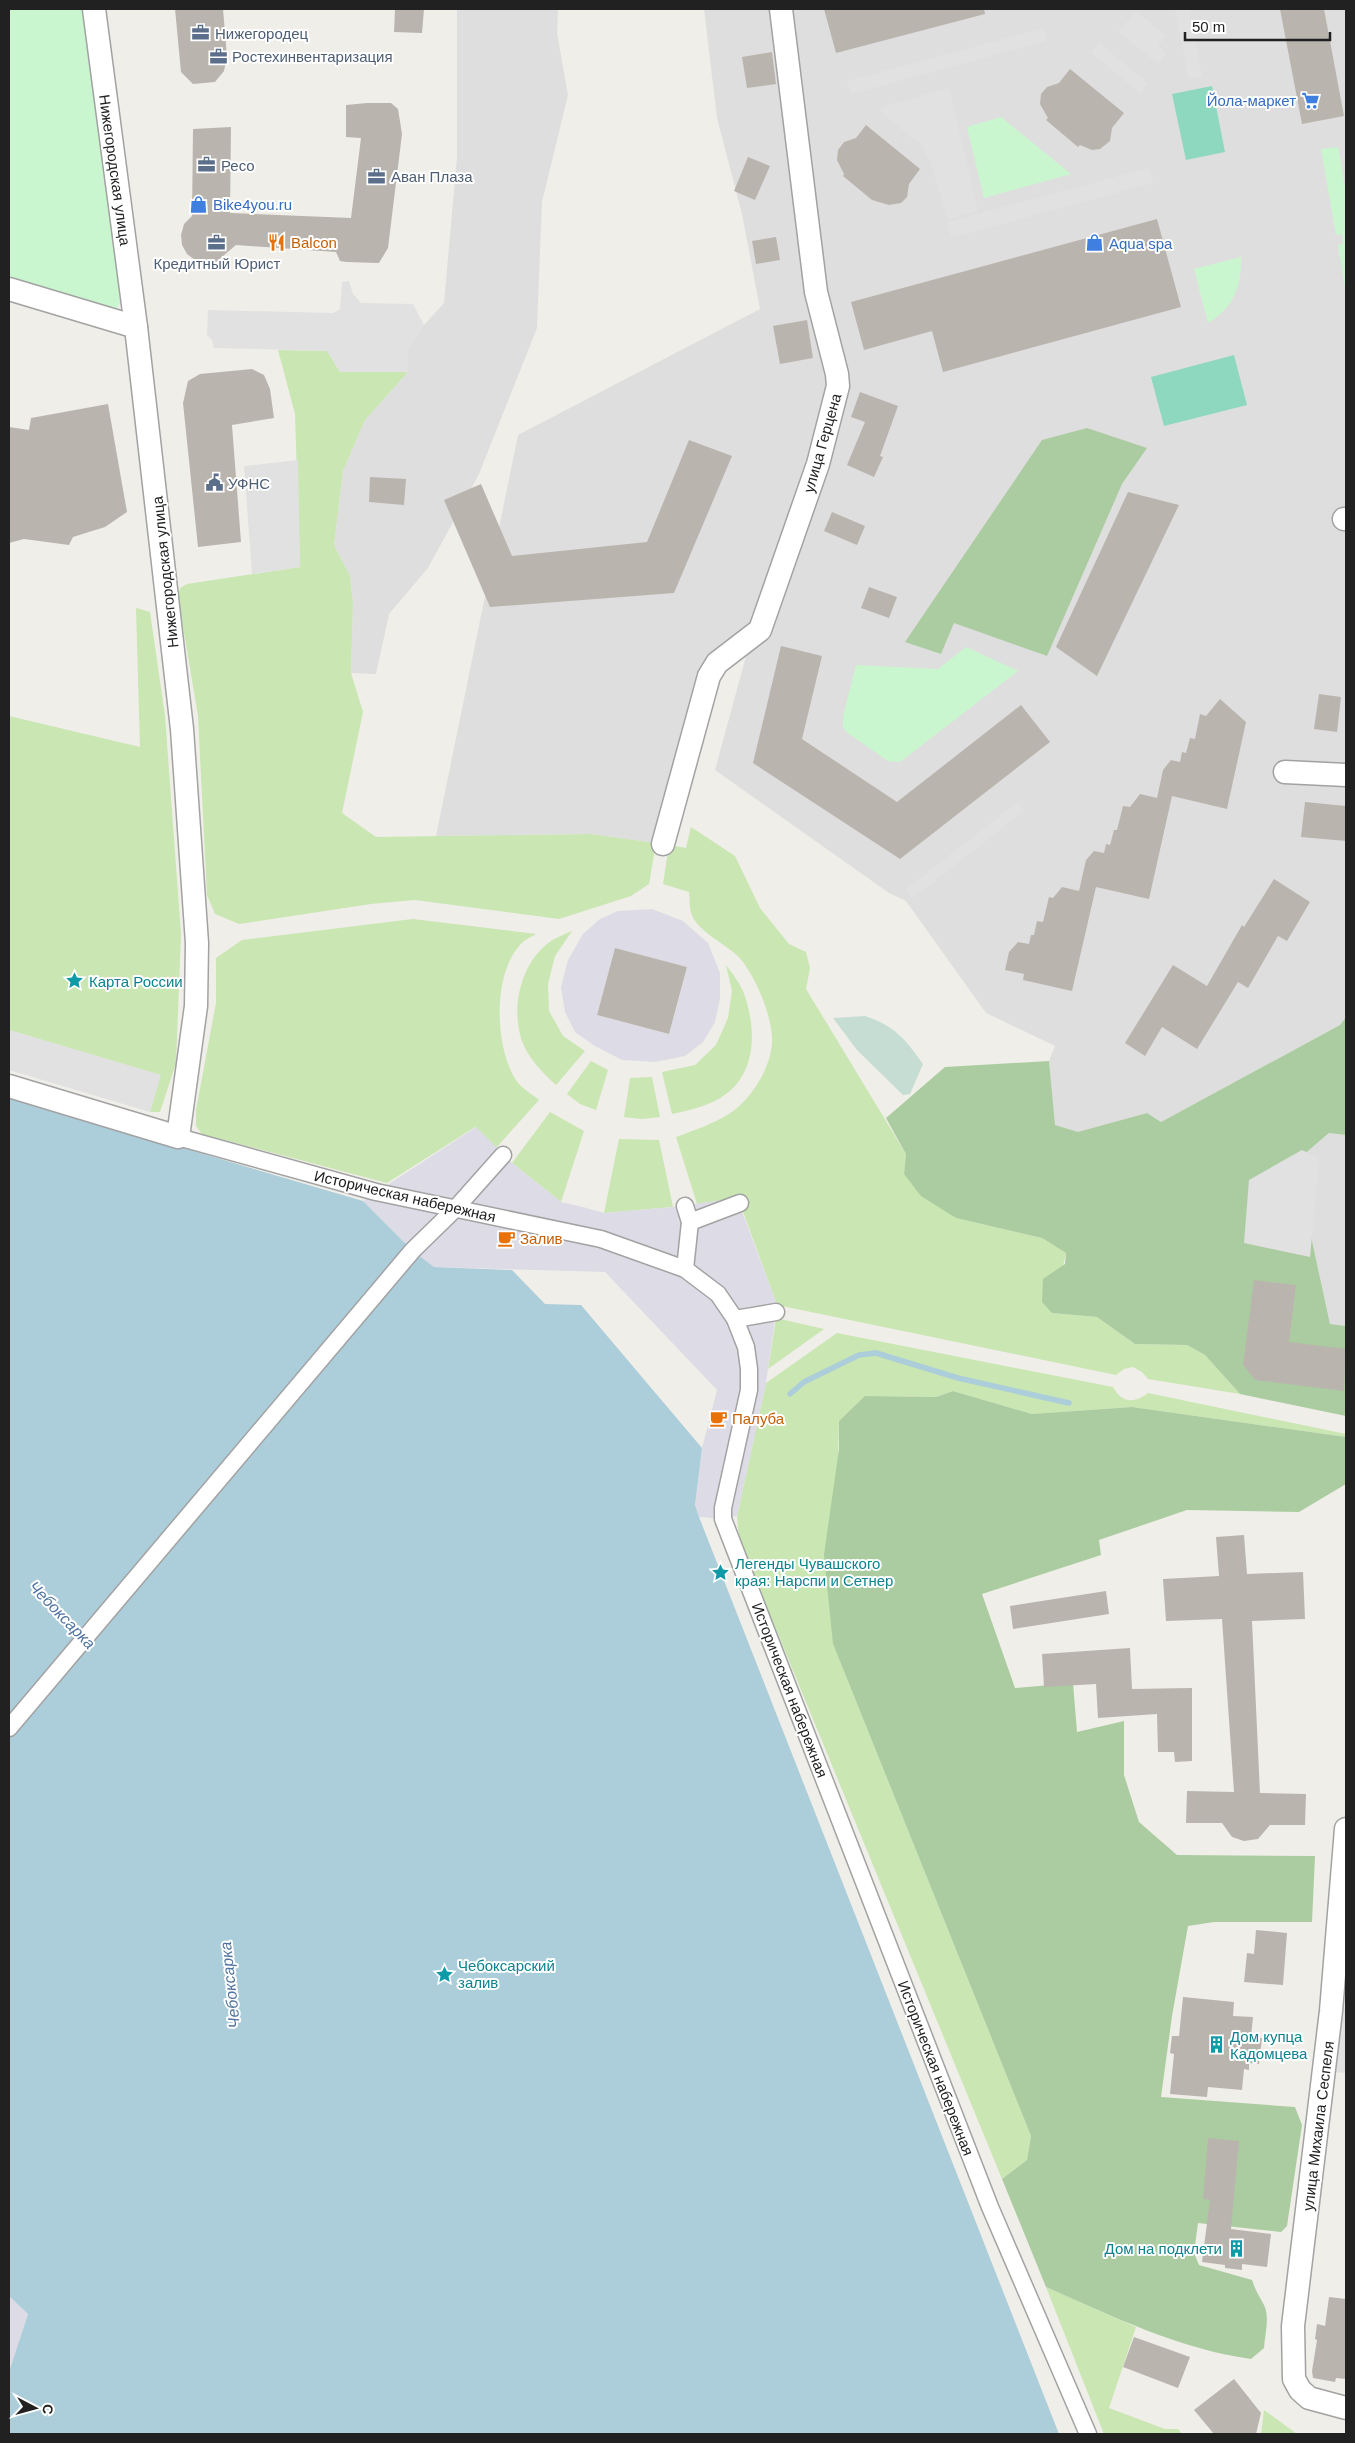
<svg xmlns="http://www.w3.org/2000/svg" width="1355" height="2443" viewBox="0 0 1355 2443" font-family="Helvetica,sans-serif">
	<rect width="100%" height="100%" fill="#f0eee8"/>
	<g fill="#dfdede">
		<polygon points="457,9 558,9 557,33 568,95 542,202 537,328 479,474 428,568 389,614 376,674 351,673 353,603 350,576 334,545 343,471 365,420 408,372 408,348 424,325 444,303 457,157"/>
		<polygon points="704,9 781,9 816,292 845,373 822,294 787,9 1346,9 1346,1017 1340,1025 1161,1122 1147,1113 1078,1133 1054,1125 1049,1061 1055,1046 986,1013 906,901 889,893 715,770 751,638 717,663 663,844 590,834 436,836 518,435 760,309 742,214 717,118"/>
		<polygon points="1329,1133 1346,1135 1346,1326 1330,1324 1295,1162"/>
	</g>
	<g fill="#c9e6b3">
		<polygon points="278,350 327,351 340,372 408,372 365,420 343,471 334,545 350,576 353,603 351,673 363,712 342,813 376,837 590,834 656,843 649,884 631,896 559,919 415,900 371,904 239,924 215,914 207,895 198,716 178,597 180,588 187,584 300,567 295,414"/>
		<polygon points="136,608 150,612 165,716 181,934 176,1063 160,1112 150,1112 160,1075 9,1030 9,716 140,747"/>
		<path d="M691,827l44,29 25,52 29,36 17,8 4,16 -4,21 100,165 -2,20 52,44 86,20 24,15 -14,60 45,4 38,27 52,1 18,10 35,39 -92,-15 -6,-7 -9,-5 -9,2 -8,6 -339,-70 -39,-107 -41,6 -21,-67c19,-7 37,-13 53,-23 23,-15 45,-50 43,-78 -2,-24 -15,-55 -29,-74 -12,-17 -48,-30 -52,-50 -2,-6 -1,-13 -2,-20l-26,-8 6,-39 17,3z"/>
		<path d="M413,919l123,15c-5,3 -12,6 -16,11 -28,30 -25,103 -4,135 5,8 16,14 23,20l-43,48 -21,-21 -88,56 -185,-49 -6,-8v-16l20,-107v-45l26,-18z"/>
		<path d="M572,931l-17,25 -7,28 1,27 14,25 22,15 -29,34c-12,-11 -25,-24 -32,-39 -15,-34 -4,-84 27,-105 6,-4 14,-7 21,-10z"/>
		<path d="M726,965c6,8 13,17 17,26 13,34 15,79 -17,103 -16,12 -36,16 -54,20l-10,-42 33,-7 21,-20 12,-27 4,-27z"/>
		<polygon points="591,1061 608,1070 596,1110 580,1104 567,1094"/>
		<polygon points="652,1077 660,1117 642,1119 624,1117 630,1078"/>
		<polygon points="550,1112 584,1131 561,1202 512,1163"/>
		<polygon points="619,1139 659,1140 673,1207 604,1213"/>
		<polygon points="776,1318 824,1329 768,1369"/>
		<path d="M837,1333l276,54c9,16 20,17 35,6l198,41v3l-214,-30 -100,7 -79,-23 -17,6 -70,-1 -27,25 -6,223 198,492 -4,24 -25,19 -263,-640 -2,-23 29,-133z"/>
		<polygon points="1046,2287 1136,2327 1109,2408 1165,2429 1178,2429 1182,2434 1104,2434"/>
		<polygon points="1264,2410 1297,2434 1261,2434"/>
	</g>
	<g fill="#abcca0">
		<polygon points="1087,428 1147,448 1122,484 1047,656 954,623 941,654 905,642 1042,440"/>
		<polygon points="1346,1017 1346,1135 1329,1133 1295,1162 1330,1324 1346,1326 1346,1416 1240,1394 1205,1355 1187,1345 1135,1344 1097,1317 1052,1313 1042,1302 1043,1279 1065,1264 1066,1253 1042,1238 956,1218 921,1196 904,1174 906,1154 886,1118 945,1067 1049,1061 1055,1125 1078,1132 1147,1113 1161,1122 1340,1025"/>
		<path d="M953,1391l79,23 100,-7 214,30v47l-47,28 -112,-2 -88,30 2,15 -119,39 33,94 58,-5 4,49 47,-11v54l15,47 38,33 138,1 -3,66h-98l-26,4 -16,90 -11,81 134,10 7,18 -15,101 -6,6 -83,-9 -4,30 5,12 53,15c4,12 7,15 12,25 6,12 1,29 0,43l-13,11c-72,-10 -139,-43 -205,-72l-44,-108 25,-19 4,-24 -198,-492 -9,-89 15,-106v-28l26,-25 71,1z"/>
	</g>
	<path fill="#c6ddd4" d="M865,1016c30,10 40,23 58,48l-13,30 -7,1 -46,-45 -24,-32z"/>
	<g fill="#caf6cf">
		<polygon points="9,9 85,9 122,299 117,308 107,310 9,281"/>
		<polygon points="1001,117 1071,174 984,198 967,127"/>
		<polygon points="1338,147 1346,193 1346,294 1338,245 1343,244 1342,234 1336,235 1321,149"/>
		<path d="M1241,257c1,28 -8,52 -33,66l-14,-54z"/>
		<polygon points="966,647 1018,671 900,762 888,761 849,734 843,728 843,716 856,665 938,669"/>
	</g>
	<g fill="#8dd8bf">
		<polygon points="1212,86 1225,152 1186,160 1172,94"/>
		<polygon points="1234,355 1247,405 1164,426 1151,377"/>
	</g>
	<g fill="#e1e1e1">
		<polygon points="1175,9 1189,9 1202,76 1189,79"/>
		<polygon points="1136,11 1167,36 1158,46 1166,54 1158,64 1118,32"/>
		<polygon points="1044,28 1047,41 851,94 847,81"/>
		<polygon points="1099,43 1148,83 1140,93 1091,53"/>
		<polygon points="949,88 978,211 948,220 930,160 921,145 879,111 884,106"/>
		<polygon points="1149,168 1153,183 951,238 947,222"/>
		<polygon points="349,281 353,294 361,303 413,304 424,325 408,348 408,372 340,372 327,351 214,348 212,340 207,335 208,310 333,313 340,309 342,282"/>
		<polygon points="298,460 300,567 252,574 244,466"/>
		<polygon points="1018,802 1024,811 913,898 906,889"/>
		<polygon points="9,1030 161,1075 150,1112 9,1070"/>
		<polygon points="1302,1150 1319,1158 1310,1257 1244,1243 1249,1180"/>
		<polygon points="1343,1998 1346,1998 1346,2073 1334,2072"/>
	</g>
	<g fill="#dddce6" fill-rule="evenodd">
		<path d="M652,909l31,12 25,22 12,30v26l-5,23 -12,20 -18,14 -30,6 -33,-2 -27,-14 -20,-14 -10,-20 -4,-25 7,-27 15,-26 17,-15 18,-8zM615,948l72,19 -18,67 -72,-19z"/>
		<polygon points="476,1127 512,1163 561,1202 583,1207 604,1213 673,1207 737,1198 777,1305 766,1383 737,1516 723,1519 699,1517 695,1505 702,1448 717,1390 605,1272 434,1267 417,1254 9,1738 9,1716 408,1246 363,1201"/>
		<polygon points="9,2296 28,2314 9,2372"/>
	</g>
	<g fill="#accdda">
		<polygon points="9,1097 363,1201 408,1246 9,1716"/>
		<polygon points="417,1254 434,1267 512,1270 545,1304 581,1305 702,1448 695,1505 699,1517 1059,2434 9,2434 9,2372 28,2314 9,2296 9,1738"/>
	</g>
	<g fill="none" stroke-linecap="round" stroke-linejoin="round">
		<polyline stroke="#accdda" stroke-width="5.5" points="790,1394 804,1382 859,1355 876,1353 958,1378 1069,1403"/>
	</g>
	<g fill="#bab4ae">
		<polygon points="175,9 223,9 227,56 224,71 215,82 193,84 181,72"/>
		<polygon points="395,9 424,9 422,33 394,32"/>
		<polygon points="824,9 984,9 985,14 836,53"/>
		<polygon points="1280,9 1324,9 1344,116 1302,124"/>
		<polygon points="772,52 776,84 747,88 742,57"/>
		<polygon points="1070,69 1124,113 1112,128 1110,141 1100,149 1092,150 1080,145 1078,147 1046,120 1048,118 1040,104 1041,94 1047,87 1059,83"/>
		<polygon points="367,103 391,103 398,109 402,134 388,248 379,263 346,262 340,261 336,252 236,245 216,262 195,260 187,254 182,245 181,235 184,224 192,216 193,129 231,127 230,213 351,218 361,138 346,137 346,105"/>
		<polygon points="866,125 920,169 909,184 907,197 901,203 889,205 872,200 843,176 844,174 837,160 838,150 844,142 856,138"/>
		<polygon points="748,157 770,166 755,200 734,191"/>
		<polygon points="1157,219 1181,307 943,372 932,331 864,350 851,302"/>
		<polygon points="776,237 780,260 756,264 752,241"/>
		<polygon points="807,320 813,358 780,364 773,326"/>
		<polygon points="252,369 264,375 270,389 274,418 232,425 241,542 198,547 183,403 188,381 200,374"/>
		<polygon points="860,392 898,406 880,456 883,457 874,477 847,465 865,422 851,417"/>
		<polygon points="108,404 127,512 105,527 73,537 69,545 24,539 9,543 9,427 29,430 31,418"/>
		<polygon points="689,440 732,456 674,593 490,607 444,500 481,484 512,556 647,542"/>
		<polygon points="370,477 406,479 404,505 369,502"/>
		<polygon points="1128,492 1179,505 1097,676 1056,647"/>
		<polygon points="832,512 865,526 857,545 824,531"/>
		<polygon points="869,587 897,597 889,618 861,608"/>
		<polygon points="781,646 822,656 802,739 897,802 1021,705 1050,742 900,859 753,763"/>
		<polygon points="1319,694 1341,697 1337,732 1314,729"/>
		<polygon points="1220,699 1246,722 1227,809 1172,796 1149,899 1096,887 1072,991 1023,980 1024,974 1005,970 1009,952 1018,942 1029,944 1031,935 1034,935 1037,921 1043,922 1049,897 1053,898 1062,887 1079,891 1086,860 1094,851 1104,853 1106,844 1110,845 1114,830 1117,830 1123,806 1130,807 1140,794 1157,798 1163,770 1171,760 1180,762 1182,752 1186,753 1190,738 1195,739 1200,714 1206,716"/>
		<polygon points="1305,802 1346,806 1346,841 1301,837"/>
		<polygon points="1274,879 1310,902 1287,941 1278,936 1248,988 1238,982 1197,1049 1162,1027 1145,1056 1125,1043 1173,965 1207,986 1242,925 1244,927"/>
		<polygon points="615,948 687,967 669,1034 597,1015"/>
		<polygon points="1254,1280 1296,1285 1289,1342 1346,1349 1344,1391 1255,1380 1243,1365"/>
		<polygon points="1244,1535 1247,1574 1303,1572 1305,1619 1252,1621 1260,1793 1306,1794 1305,1825 1270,1825 1258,1839 1244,1841 1232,1837 1222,1823 1186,1823 1187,1791 1234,1792 1222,1619 1166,1621 1163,1579 1219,1576 1216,1537"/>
		<polygon points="1106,1591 1109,1614 1013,1629 1010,1606"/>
		<polygon points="1130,1648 1132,1689 1192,1688 1192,1761 1175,1762 1174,1752 1158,1752 1157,1714 1098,1718 1096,1684 1044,1687 1042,1654"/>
		<polygon points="1256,1930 1287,1933 1283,1985 1244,1982 1247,1953 1254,1954"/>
		<polygon points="1183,1997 1234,2002 1233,2016 1253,2017 1251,2037 1262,2038 1259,2064 1249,2063 1249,2070 1244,2069 1242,2090 1208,2087 1207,2097 1170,2094 1174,2054 1170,2053 1172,2036 1179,2036"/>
		<polygon points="1208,2138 1239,2141 1231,2229 1271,2234 1267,2267 1242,2264 1242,2270 1225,2268 1225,2265 1202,2262 1210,2200 1203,2199"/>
		<polygon points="1329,2297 1346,2299 1346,2379 1336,2378 1335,2382 1313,2378 1312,2371 1317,2340 1315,2339 1317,2324 1325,2326"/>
		<polygon points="1134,2337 1190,2357 1178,2388 1123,2367"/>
		<polygon points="1234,2379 1261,2413 1256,2434 1214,2434 1194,2410"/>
	</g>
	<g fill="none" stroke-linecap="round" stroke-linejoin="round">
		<defs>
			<g id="pedestrian">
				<polyline points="178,1137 376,1192 601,1239 685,1269 718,1294 735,1319 746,1347 749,1369 749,1390 723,1508 723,1519 990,2207 1088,2434"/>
				<polyline points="690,1222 740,1203"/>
				<polyline points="685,1269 690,1222 685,1206"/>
				<polyline points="735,1319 776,1312"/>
				<polyline points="9,1728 413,1250 455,1209 503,1155"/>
			</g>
			<g id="minor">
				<polyline points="9,289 136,327"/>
				<polyline points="1344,519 1346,519"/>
				<polyline points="1285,772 1346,775"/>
				<polyline points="663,844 709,676 717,663 760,630 818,464 838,386 837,374 816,292 781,9"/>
				<polyline points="9,1086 178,1137 196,1006 197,943 182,729 136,327 94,9"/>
				<polyline points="1346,1829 1331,2011 1293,2326 1294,2379 1300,2390 1309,2398 1346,2408"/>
			</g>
		</defs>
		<use href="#pedestrian" stroke="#a2a2a2" stroke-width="19"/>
		<use href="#minor" stroke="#a2a2a2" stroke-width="25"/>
		<use href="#pedestrian" stroke="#fff" stroke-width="16"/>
		<use href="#minor" stroke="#fff" stroke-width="22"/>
	</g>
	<defs>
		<symbol id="office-bare" viewBox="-9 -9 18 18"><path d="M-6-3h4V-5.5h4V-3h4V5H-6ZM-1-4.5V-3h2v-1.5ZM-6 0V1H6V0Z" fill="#5c6f8a" stroke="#fff" stroke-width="2.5" paint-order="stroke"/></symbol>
		<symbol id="supermarket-bare" viewBox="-9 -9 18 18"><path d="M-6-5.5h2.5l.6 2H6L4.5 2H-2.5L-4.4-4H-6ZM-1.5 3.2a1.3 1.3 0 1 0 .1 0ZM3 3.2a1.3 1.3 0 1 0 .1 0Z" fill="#3f7fe0" stroke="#fff" stroke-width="2.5" paint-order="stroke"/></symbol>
		<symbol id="shop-bare" viewBox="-9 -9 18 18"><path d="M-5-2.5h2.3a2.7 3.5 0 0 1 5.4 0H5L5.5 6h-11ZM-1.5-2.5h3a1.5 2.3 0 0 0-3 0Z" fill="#3f7fe0" stroke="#fff" stroke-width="2.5" paint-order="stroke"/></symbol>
		<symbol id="restaurant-bare" viewBox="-9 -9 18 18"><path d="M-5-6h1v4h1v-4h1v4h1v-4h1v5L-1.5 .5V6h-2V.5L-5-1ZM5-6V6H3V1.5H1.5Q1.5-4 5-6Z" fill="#e8710a" stroke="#fff" stroke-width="2.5" paint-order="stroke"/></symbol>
		<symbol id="civic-bare" viewBox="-9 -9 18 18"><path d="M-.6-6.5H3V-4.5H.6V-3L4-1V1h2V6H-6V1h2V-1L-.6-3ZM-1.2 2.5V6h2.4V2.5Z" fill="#5c6f8a" stroke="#fff" stroke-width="2.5" paint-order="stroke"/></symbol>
		<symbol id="sight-bare" viewBox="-9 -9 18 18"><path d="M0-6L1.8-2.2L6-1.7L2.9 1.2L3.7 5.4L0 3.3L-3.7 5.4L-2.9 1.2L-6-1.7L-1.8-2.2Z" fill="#0f9aa8" stroke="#fff" stroke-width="2.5" paint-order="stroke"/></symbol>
		<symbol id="cafe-bare" viewBox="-9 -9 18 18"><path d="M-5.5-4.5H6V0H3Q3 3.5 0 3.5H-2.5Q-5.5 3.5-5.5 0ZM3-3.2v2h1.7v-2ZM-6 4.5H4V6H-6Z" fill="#e8710a" stroke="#fff" stroke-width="2.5" paint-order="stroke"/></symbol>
		<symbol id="building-bare" viewBox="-9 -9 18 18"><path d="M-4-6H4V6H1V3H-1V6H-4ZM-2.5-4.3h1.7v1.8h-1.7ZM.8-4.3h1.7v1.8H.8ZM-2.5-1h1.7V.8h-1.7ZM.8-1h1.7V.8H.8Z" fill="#0f9aa8" stroke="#fff" stroke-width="2.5" paint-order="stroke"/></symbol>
	</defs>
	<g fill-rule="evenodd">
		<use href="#office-bare" x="188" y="20" width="25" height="25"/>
		<use href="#office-bare" x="206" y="44" width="25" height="25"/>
		<use href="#supermarket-bare" x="1298" y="88" width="25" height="25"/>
		<use href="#office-bare" x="194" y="152" width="25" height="25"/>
		<use href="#office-bare" x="364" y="164" width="25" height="25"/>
		<use href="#shop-bare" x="186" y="192" width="25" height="25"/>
		<use href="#office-bare" x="204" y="230" width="25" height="25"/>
		<use href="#restaurant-bare" x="264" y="230" width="25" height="25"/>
		<use href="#shop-bare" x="1082" y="230" width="25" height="25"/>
		<use href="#civic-bare" x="202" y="470" width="25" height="25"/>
		<use href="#sight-bare" x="62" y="968" width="25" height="25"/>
		<use href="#cafe-bare" x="494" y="1226" width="25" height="25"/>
		<use href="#cafe-bare" x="706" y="1406" width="25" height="25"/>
		<use href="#sight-bare" x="708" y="1560" width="25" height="25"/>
		<use href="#sight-bare" x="432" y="1962" width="25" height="25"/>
		<use href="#building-bare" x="1204" y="2032" width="25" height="25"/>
		<use href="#building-bare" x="1224" y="2236" width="25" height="25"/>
	</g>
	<g text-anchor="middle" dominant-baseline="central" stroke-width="4" stroke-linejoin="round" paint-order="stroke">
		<g font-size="15" fill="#4e5e75" stroke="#fff" text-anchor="start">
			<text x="215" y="33">Нижегородец</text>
			<text x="232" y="56">Ростехинвентаризация</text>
			<text x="221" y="165">Ресо</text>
			<text x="391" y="176">Аван Плаза</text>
			<text x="217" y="263" text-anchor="middle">Кредитный Юрист</text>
			<text x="228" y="483">УФНС</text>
		</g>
		<g font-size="15" fill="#366cbe" stroke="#fff" text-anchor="start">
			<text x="1296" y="100" text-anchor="end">Йола-маркет</text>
			<text x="213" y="204">Bike4you.ru</text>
			<text x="1109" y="243">Aqua spa</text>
		</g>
		<g font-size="15" fill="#212121" stroke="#fff">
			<text transform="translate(115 170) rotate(82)">Нижегородская улица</text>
			<text transform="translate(822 443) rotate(-74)">улица Герцена</text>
			<text transform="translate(165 572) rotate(-96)">Нижегородская улица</text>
			<text transform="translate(405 1196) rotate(13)">Историческая набережная</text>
			<text transform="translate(790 1690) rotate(69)">Историческая набережная</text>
			<text transform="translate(936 2068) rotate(69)">Историческая набережная</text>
			<text transform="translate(1318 2126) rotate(-83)">улица Михаила Сеспеля</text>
		</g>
		<g font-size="15" fill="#c56008" stroke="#fff" text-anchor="start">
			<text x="291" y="242">Balcon</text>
			<text x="520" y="1238">Залив</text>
			<text x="732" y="1418">Палуба</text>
		</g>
		<g font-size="15" fill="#0d838f" stroke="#fff" text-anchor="start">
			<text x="89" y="981">Карта России</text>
			<text x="735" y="1563">Легенды Чувашского<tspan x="735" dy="17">края: Нарспи и Сетнер</tspan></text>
			<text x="458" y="1965">Чебоксарский<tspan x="458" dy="17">залив</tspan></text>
			<text x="1230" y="2036">Дом купца<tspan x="1230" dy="17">Кадомцева</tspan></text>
			<text x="1222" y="2248" text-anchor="end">Дом на подклети</text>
		</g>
		<g font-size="16" font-style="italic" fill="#5175a2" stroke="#fff">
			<text transform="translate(62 1615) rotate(46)">Чебоксарка</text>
			<text transform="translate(230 1985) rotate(-96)">Чебоксарка</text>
		</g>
	</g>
	<rect width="1355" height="2443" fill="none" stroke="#212121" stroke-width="20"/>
	<g transform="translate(35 2408) rotate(96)" stroke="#ffffff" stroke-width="4" paint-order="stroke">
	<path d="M0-4L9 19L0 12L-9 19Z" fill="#212121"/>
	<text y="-8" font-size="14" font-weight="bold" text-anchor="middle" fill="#212121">С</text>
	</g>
	<path d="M1185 32v8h145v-8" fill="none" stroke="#212121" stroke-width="2.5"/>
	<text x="1192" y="32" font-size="15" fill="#212121" stroke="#ffffff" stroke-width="4" paint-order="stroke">50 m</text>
</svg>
